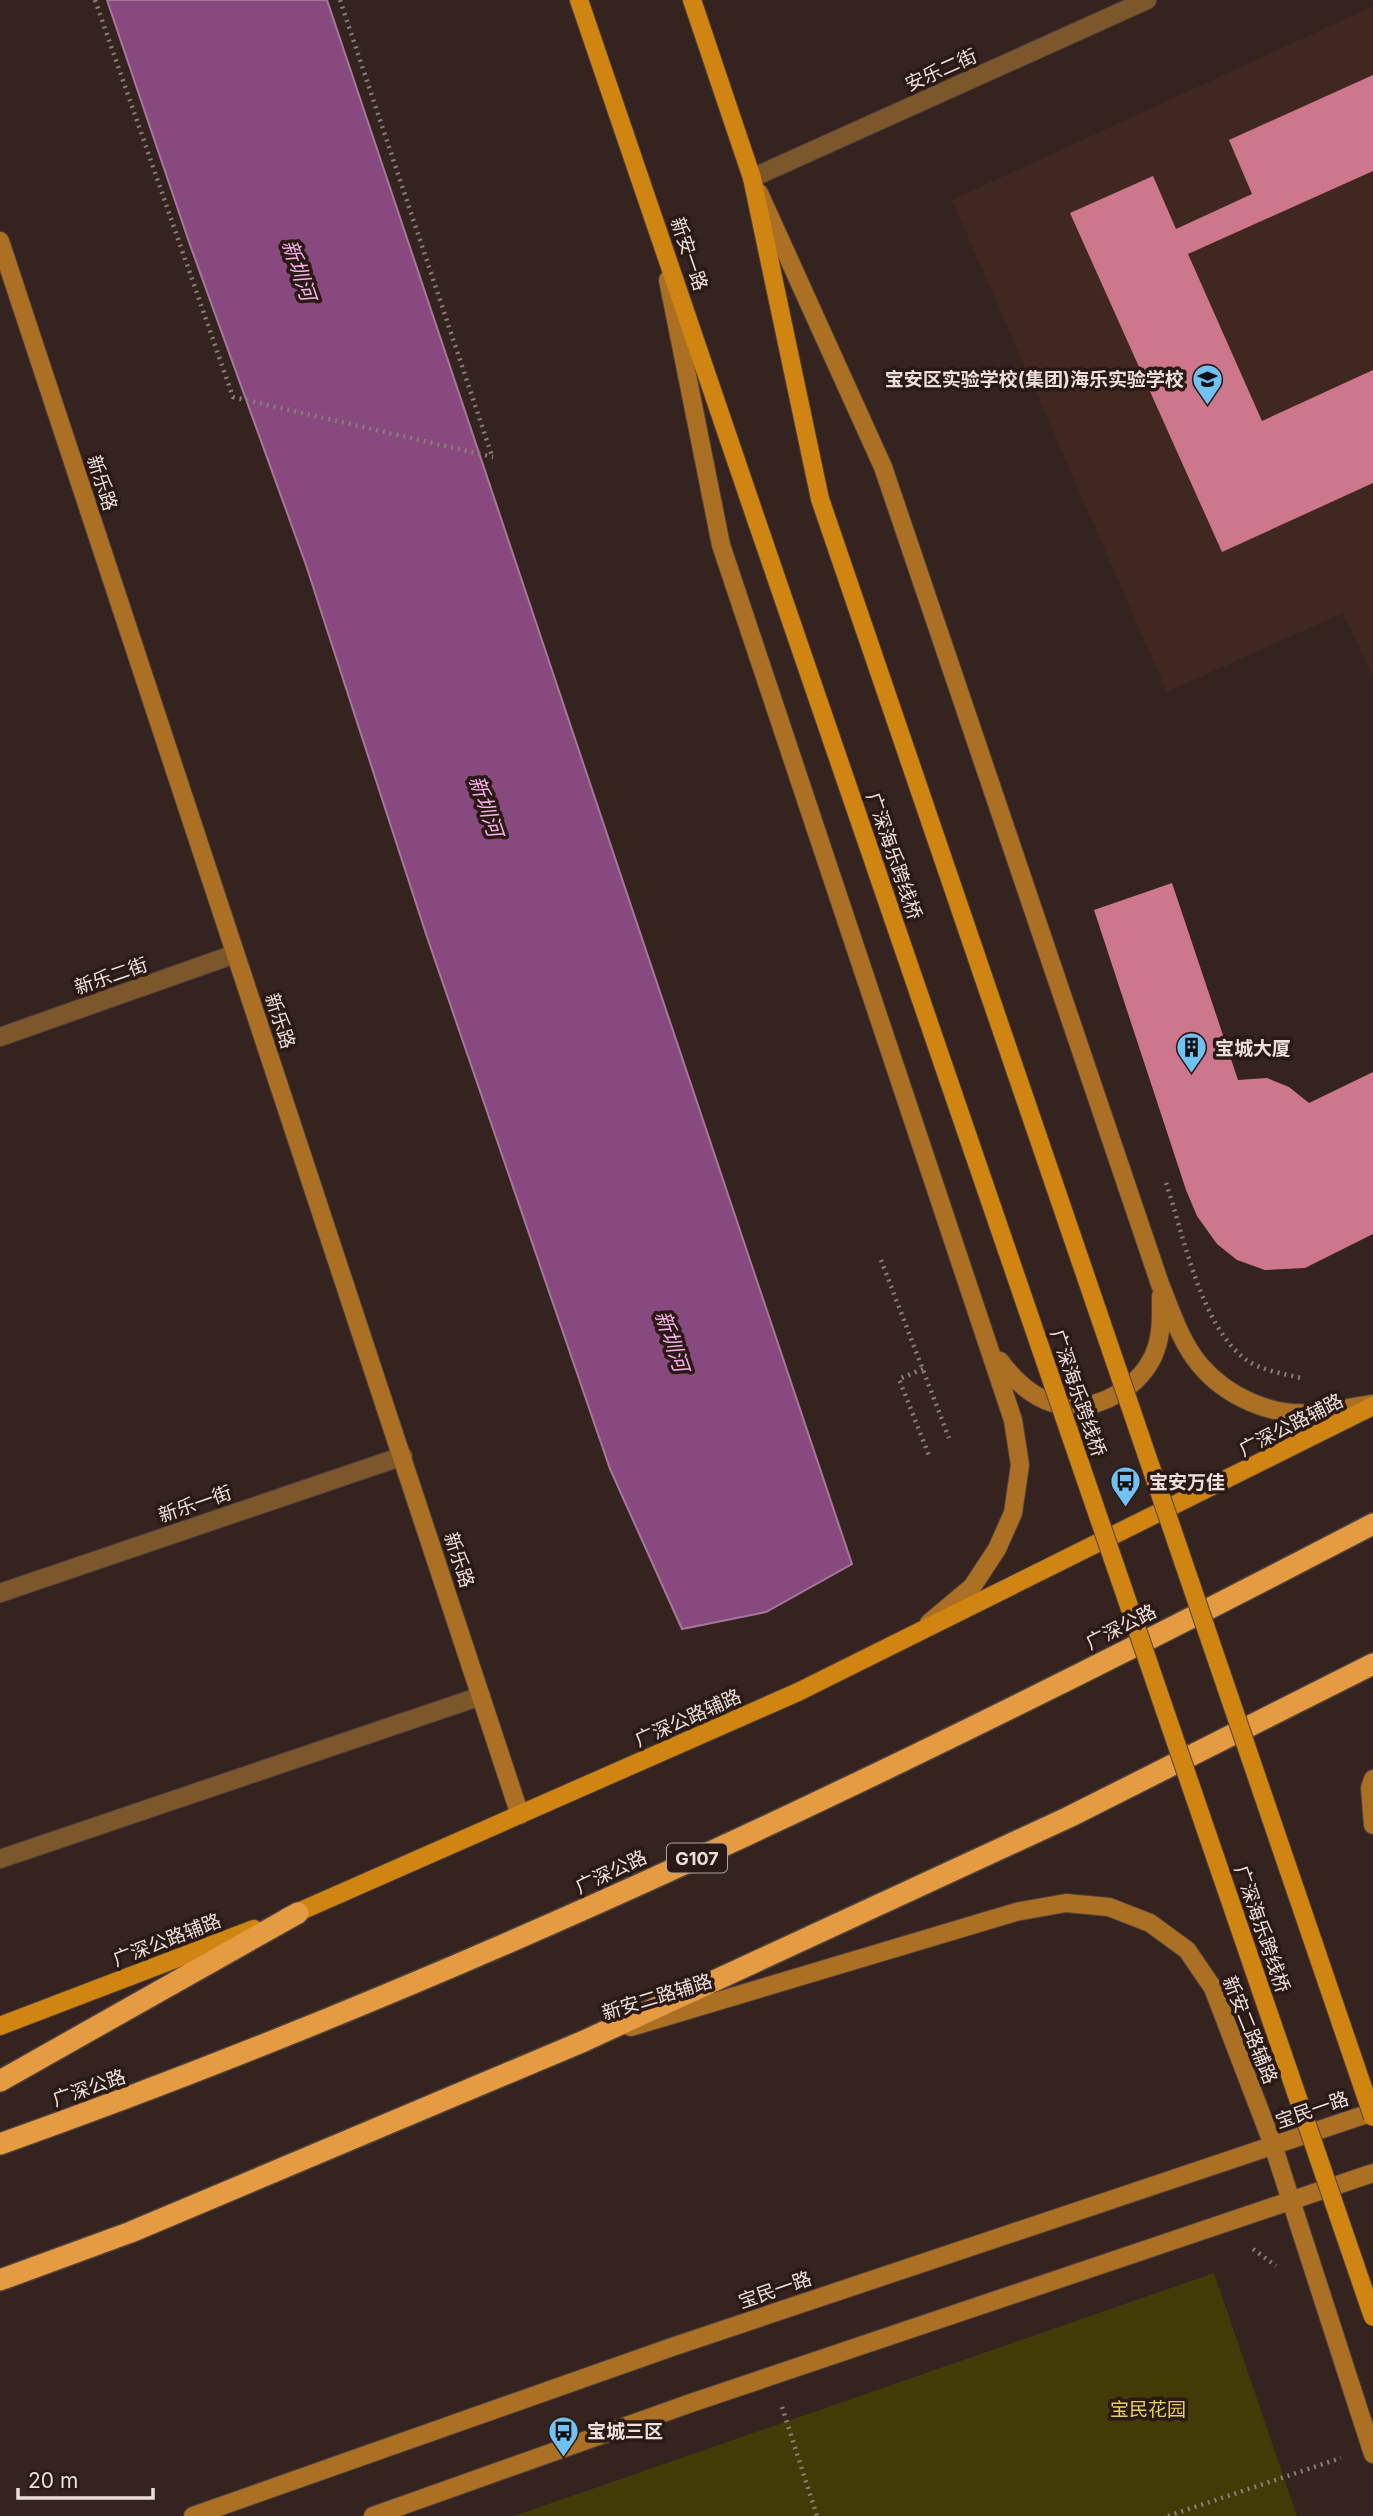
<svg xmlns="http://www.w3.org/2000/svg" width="1373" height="2516" viewBox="0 0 1373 2516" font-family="Inter,'Noto Sans SC',sans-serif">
	<rect width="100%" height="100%" fill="#34231e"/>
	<polygon fill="#402821" points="1373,6 1373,677 1343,613 1167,692 952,200"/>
	<polygon fill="#433b07" points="1214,2273 1297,2516 514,2516"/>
	<polygon fill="#884a7e" stroke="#a6779a" stroke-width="2" points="107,0 327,0 852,1564 766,1612 682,1629 610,1469 426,934 306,565 189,242"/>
	<g fill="#cd778c">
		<polygon points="1373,75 1373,171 1188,254 1262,421 1373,370 1373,483 1222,552 1070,213 1153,176 1176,229 1252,194 1229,140"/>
		<polygon points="1172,883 1238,1080 1267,1078 1289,1087 1309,1103 1373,1072 1373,1234 1305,1268 1265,1270 1237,1260 1217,1244 1197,1216 1186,1190 1094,910"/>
	</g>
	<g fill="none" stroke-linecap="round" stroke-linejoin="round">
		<defs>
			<g id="street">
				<polyline points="752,178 1147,0"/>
				<polyline points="0,1037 235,954"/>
				<polyline points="0,1593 403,1456"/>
				<polyline points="0,1859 481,1696"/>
			</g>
			<g id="secondary">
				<path d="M759,193l124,274 277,817c11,27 21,59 40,81 26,31 70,51 110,48 21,-1 42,-6 63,-9"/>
				<polyline points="0,241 520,1815"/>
				<polyline points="668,280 721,545 1013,1420 1020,1465 1013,1513 997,1549 972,1587 929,1623"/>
				<path d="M1000,1361c31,42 72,60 119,32 17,-10 31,-26 37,-44 6,-17 5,-36 5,-53"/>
				<polyline points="1373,1779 1370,1788 1373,1825"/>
				<polyline points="631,2027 1016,1912 1066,1903 1109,1907 1150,1923 1187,1950 1213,1988 1273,2145 1373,2454"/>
				<polyline points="193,2516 672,2347 1373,2112"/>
				<polyline points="373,2516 691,2403 1373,2173"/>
			</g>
			<g id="primary">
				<polyline points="579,0 757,522"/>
				<polyline points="692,0 752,178 820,499"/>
				<polyline points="287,1917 798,1692 1373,1406"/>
				<polyline points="0,2026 254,1929"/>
			</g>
			<g id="highway">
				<polyline points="0,2081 298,1913"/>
				<path d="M0,2144c474,-168 928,-388 1373,-620"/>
				<polyline points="0,2280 131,2232 584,2041 1069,1817 1373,1664"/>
			</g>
		</defs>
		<use href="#street" stroke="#51413c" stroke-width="20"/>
		<use href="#secondary" stroke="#51413c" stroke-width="20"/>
		<use href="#primary" stroke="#51413c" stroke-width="20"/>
		<use href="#highway" stroke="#51413c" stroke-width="24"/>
		<g stroke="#8b7c77" stroke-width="4.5" stroke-dasharray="2 5" stroke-linecap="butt">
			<polyline points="95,0 233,397 493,457"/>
			<polyline points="340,0 492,456"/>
			<path d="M1166,1183c18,53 34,141 79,176 14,11 40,15 56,19"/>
			<polyline points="881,1260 949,1438"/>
			<polyline points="923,1369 899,1379 930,1458"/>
			<polyline points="1253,2249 1276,2266"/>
			<polyline points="782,2407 817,2516"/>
			<polyline points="1168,2516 1341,2458"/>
		</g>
		<use href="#street" stroke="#7c572c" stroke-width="18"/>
		<use href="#secondary" stroke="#ab7024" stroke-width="18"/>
		<use href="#primary" stroke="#d08411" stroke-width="18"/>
		<use href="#highway" stroke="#e49b41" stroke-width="21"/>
		<defs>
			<g id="primary-bridge">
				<polyline points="820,499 1373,2117"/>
				<polyline points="757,522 1373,2317"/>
			</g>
		</defs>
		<use href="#primary-bridge" stroke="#51413c" stroke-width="20" stroke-linecap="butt"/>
		<use href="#primary-bridge" stroke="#d08411" stroke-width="18"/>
	</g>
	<defs>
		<symbol id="school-pin" viewBox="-11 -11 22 30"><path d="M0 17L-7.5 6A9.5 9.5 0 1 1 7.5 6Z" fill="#70c2f4" stroke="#2a1914"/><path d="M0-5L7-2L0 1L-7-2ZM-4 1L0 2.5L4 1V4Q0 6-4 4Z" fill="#111"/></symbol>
		<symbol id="building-pin" viewBox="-11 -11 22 30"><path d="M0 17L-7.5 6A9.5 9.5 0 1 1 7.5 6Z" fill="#70c2f4" stroke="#2a1914"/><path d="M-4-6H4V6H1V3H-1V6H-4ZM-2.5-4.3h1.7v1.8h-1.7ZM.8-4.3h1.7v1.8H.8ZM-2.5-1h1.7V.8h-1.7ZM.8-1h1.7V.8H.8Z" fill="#111"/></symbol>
		<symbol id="bus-pin" viewBox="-11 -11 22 30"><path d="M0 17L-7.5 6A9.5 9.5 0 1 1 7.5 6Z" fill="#70c2f4" stroke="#2a1914"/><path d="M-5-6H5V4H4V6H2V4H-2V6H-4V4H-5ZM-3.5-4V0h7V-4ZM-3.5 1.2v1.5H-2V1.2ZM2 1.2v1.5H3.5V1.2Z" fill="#111"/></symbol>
	</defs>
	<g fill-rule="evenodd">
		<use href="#school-pin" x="1190" y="362" width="35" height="47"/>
		<use href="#building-pin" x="1174" y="1030" width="35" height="47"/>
		<use href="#bus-pin" x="1108" y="1464" width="35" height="47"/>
		<use href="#bus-pin" x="546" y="2414" width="35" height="47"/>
	</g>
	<g text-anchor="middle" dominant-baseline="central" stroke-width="7" stroke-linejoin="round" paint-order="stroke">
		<rect fill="#2a1914" stroke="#b1a49f" stroke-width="2" x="667" y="1843.5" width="60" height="29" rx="5"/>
		<g font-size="18" font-weight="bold" fill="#ebdfdb">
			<text x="697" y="1858">G107</text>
		</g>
		<g font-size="19" fill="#ebdfdb" stroke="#2a1914">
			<text transform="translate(941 70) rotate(-24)">安乐二街</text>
			<text transform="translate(689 254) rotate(71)">新安一路</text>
			<text transform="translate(102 483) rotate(72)">新乐路</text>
			<text transform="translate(894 856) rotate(71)">广深海乐跨线桥</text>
			<text transform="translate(111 976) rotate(-19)">新乐二街</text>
			<text transform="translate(280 1021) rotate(72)">新乐路</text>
			<text transform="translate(1078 1393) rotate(71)">广深海乐跨线桥</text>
			<text transform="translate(1291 1425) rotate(-27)">广深公路辅路</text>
			<text transform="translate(195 1504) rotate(-19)">新乐一街</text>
			<text transform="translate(459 1560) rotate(72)">新乐路</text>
			<text transform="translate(1121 1627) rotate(-27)">广深公路</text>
			<text transform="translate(688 1718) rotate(-24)">广深公路辅路</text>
			<text transform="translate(611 1872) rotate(-25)">广深公路</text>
			<text transform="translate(1262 1929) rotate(71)">广深海乐跨线桥</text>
			<text transform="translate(167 1940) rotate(-21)">广深公路辅路</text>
			<text transform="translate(657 1997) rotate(-17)">新安二路辅路</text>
			<text transform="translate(1250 2030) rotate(68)">新安二路辅路</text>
			<text transform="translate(89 2088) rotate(-19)">广深公路</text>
			<text transform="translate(1312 2110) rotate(-19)">宝民一路</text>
			<text transform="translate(775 2290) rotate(-19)">宝民一路</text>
		</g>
		<g font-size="19" font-weight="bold" fill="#ebdfdb" stroke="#2a1914" text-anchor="start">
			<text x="1184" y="379" text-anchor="end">宝安区实验学校(集团)海乐实验学校</text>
			<text x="1215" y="1048">宝城大厦</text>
			<text x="1149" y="1482">宝安万佳</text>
			<text x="587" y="2431">宝城三区</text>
		</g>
		<g font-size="19" fill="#e4d15b" stroke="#2a1914">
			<text x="1148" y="2409">宝民花园</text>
		</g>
		<g font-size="21" font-style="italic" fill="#f6afe9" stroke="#2a1914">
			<text transform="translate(299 270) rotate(71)">新圳河</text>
			<text transform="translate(486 806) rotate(71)">新圳河</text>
			<text transform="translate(672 1341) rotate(71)">新圳河</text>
		</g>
	</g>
	<path d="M18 2488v10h135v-10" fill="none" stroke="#ebdfdb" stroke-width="3.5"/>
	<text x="28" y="2488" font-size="21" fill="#ebdfdb" stroke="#2a1914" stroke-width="5" paint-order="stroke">20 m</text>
</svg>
